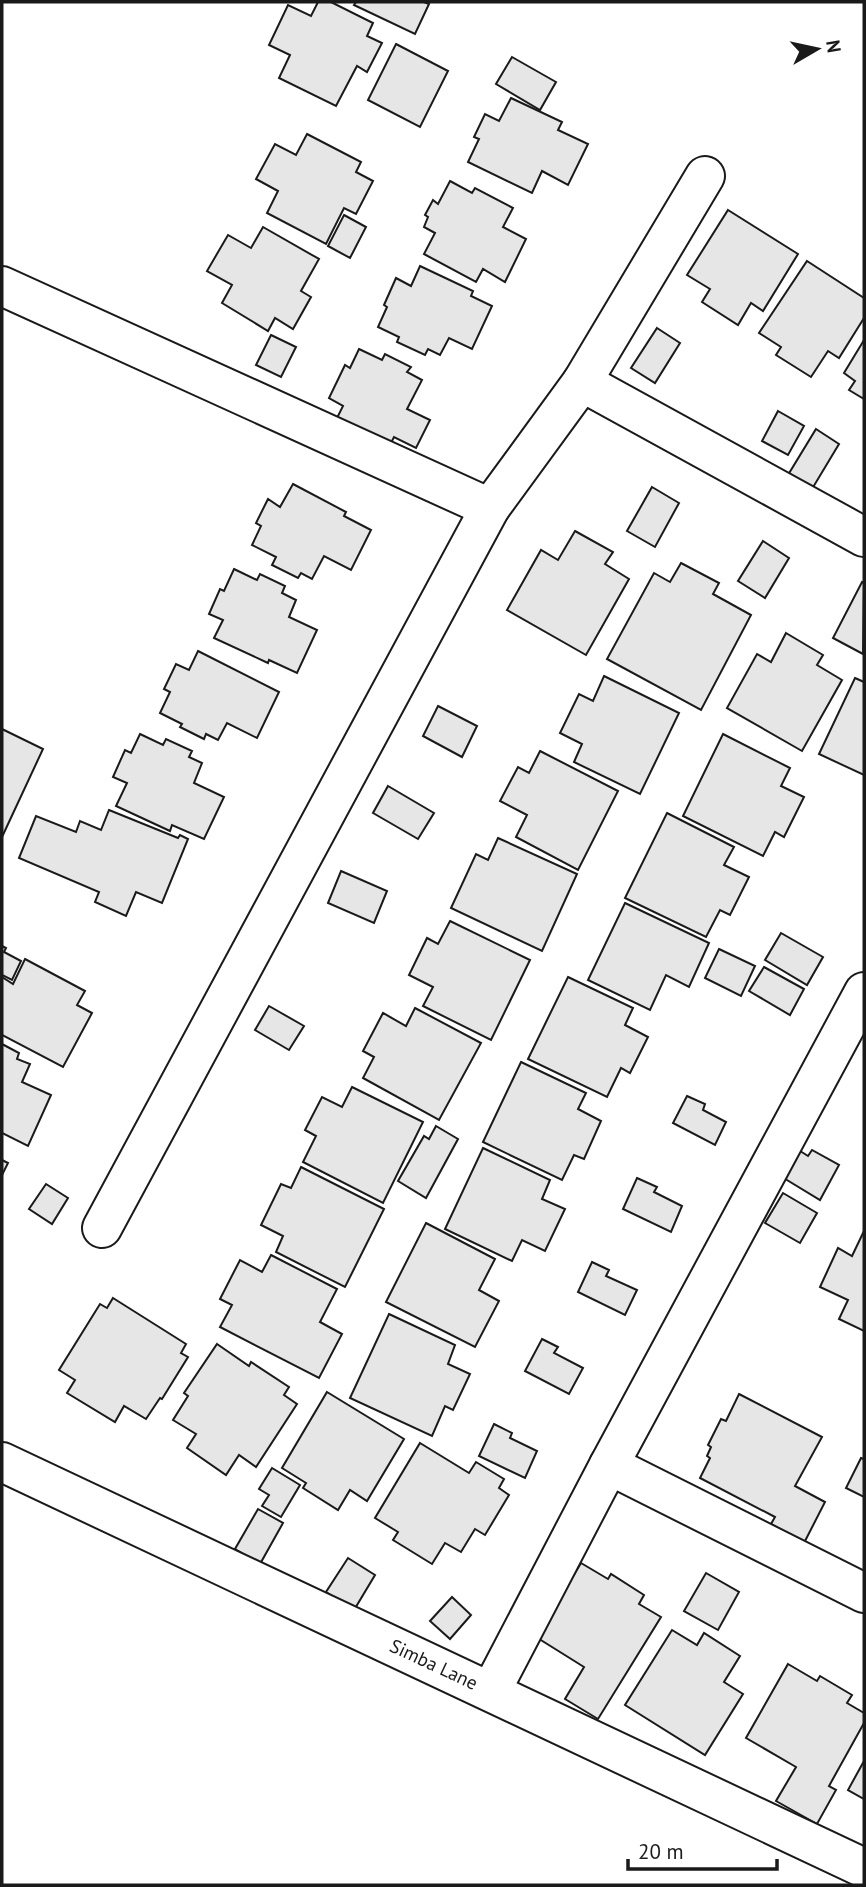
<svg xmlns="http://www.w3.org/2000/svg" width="866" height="1887" viewBox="0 0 866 1887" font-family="'PT Sans',sans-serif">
	<rect width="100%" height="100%" fill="#fff"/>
	<g fill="#e6e6e6" stroke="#1a1a1a" stroke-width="2">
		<polygon points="318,2 331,2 373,23 367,36 382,43 367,72 357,66 336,106 279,78 290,55 269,45 288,5 311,16"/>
		<polygon points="356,2 424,2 429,4 415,34 354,5"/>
		<polygon points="396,44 448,71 420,127 368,100"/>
		<polygon points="512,57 556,82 540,110 496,84"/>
		<polygon points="511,98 562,122 558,130 588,144 568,185 542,171 532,193 468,162 479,139 474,137 485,114 499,121"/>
		<polygon points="307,134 361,162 356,172 373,181 356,214 344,208 326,244 267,213 278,191 256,179 275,144 296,155"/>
		<polygon points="450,181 472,193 475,188 513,208 503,227 526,239 505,282 483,269 476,282 424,254 435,233 424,227 428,217 425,215 433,200 438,204"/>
		<polygon points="728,210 798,254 763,311 751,303 738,325 702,302 710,289 687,275"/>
		<polygon points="344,215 366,227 350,258 328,246"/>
		<polygon points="263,227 319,259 301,291 311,297 293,329 275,318 268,331 222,303 232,285 207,271 228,235 251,248"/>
		<polygon points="807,261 864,298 864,318 839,358 828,351 811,377 776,355 781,347 759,333"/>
		<polygon points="420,266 473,291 471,296 492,306 472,349 449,338 440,355 428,349 425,355 397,342 399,337 378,327 387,307 384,305 396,278 411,286"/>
		<polygon points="657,328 680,343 655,383 631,368"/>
		<polygon points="271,335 296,347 281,377 256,365"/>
		<polygon points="864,340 864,399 849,390 855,381 844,373"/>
		<polygon points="359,349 382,360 385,354 411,367 407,372 422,380 407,409 430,420 416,448 394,437 390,445 337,418 343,406 329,398 345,365 350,368"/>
		<polygon points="778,411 804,426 788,455 762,441"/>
		<polygon points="816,429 839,444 812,489 788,475"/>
		<polygon points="293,484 346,512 344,516 371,530 351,570 324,556 312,579 301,573 298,578 272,565 276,557 252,545 261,526 256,523 268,499 280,507"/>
		<polygon points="652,487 679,503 655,547 627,531"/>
		<polygon points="575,531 613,552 605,564 629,579 586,655 507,610 541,550 558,560"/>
		<polygon points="763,541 789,558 765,598 738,581"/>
		<polygon points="681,563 719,583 713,594 751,615 701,710 607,659 654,573 670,582"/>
		<polygon points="234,569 257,580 260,574 285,586 282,593 296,600 289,617 317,630 297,673 269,660 268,663 214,638 223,620 209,614 220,589 224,591"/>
		<polygon points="862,582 864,583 863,654 833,638"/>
		<polygon points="786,633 823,655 817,665 842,680 802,751 727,708 757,654 771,662"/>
		<polygon points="198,651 279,692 257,738 227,723 218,740 206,734 204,739 180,727 182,724 160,713 170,692 164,689 176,664 189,670"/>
		<polygon points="604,676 679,713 640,794 574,762 582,744 560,733 579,694 593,701"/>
		<polygon points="855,678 864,682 864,775 819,754"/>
		<polygon points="438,706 477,726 462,757 423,736"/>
		<polygon points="2,729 43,749 2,837"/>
		<polygon points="140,734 163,745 166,739 192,751 189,757 202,763 194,783 224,797 204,839 172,825 170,831 116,806 127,783 113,777 125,750 131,753"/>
		<polygon points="723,734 790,768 781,786 804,797 784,837 775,832 763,856 683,816"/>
		<polygon points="540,751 618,791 578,870 516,837 527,815 500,801 518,767 529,773"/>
		<polygon points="388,786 434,813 418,839 373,813"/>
		<polygon points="109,810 178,838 180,835 188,839 162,903 136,892 126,916 95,902 99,892 19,858 36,816 76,832 80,821 101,830"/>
		<polygon points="667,813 734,847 724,865 749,877 730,915 720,910 706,937 625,898"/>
		<polygon points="498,838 577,874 542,951 451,908 476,854 488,860"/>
		<polygon points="341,871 387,891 374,923 328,903"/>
		<polygon points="625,903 709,943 689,987 666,975 650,1010 588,980"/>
		<polygon points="450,921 530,960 491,1040 423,1006 433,987 409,975 427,938 438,944"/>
		<polygon points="781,933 823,957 807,985 765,960"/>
		<polygon points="2,946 6,948 4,952 21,961 12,980 2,975"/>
		<polygon points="719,949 755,966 741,996 705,978"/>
		<polygon points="25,959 85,991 77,1005 92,1013 63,1067 2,1035 2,977 13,984"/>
		<polygon points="764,967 804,989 790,1015 749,991"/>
		<polygon points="568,977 633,1008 625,1025 648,1037 630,1073 621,1068 607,1097 528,1059"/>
		<polygon points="269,1006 304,1026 289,1050 255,1030"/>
		<polygon points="415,1008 481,1043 439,1120 363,1078 374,1057 363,1051 383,1013 406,1026"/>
		<polygon points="2,1044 19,1053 17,1059 30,1064 22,1082 51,1095 28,1146 2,1133"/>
		<polygon points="521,1062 586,1093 578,1109 601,1121 584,1159 574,1155 562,1180 483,1142"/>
		<polygon points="352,1087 423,1122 383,1203 303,1162 316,1136 305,1130 322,1097 342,1107"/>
		<polygon points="687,1096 705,1104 703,1110 726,1122 715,1145 673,1123"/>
		<polygon points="436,1126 458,1139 426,1198 398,1181 424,1136 429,1139"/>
		<polygon points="483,1148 550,1180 542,1199 565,1209 545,1251 522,1240 512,1261 445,1229"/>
		<polygon points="797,1149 808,1156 812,1150 839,1165 820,1200 782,1177"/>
		<polygon points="2,1160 8,1163 2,1175"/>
		<polygon points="301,1167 384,1209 345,1287 276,1252 283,1236 261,1225 281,1184 291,1188"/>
		<polygon points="637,1178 657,1187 654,1192 682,1206 671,1232 623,1209"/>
		<polygon points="46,1184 68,1198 52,1224 29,1209"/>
		<polygon points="783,1193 817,1213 800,1243 765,1223"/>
		<polygon points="426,1223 495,1259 479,1290 499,1301 475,1347 386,1302"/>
		<polygon points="864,1231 864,1331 839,1319 848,1300 820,1287 838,1248 852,1256"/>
		<polygon points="271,1255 337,1289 320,1322 342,1334 319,1378 220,1327 232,1305 220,1299 240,1260 262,1272"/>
		<polygon points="592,1262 609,1270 606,1276 637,1290 625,1315 578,1292"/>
		<polygon points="113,1298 186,1344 181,1353 188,1357 162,1399 160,1398 146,1419 124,1406 115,1422 67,1393 75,1380 59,1370 100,1304 107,1308"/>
		<polygon points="389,1314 455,1345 448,1364 470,1374 453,1410 445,1406 432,1436 350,1398"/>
		<polygon points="542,1339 558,1347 554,1353 583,1368 569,1394 525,1371"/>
		<polygon points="217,1344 249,1366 251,1362 289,1387 284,1395 297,1404 256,1467 239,1455 226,1475 187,1448 196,1434 173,1420 188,1396 184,1393"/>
		<polygon points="327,1392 404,1439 367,1501 350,1490 338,1510 303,1488 306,1483 282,1468"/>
		<polygon points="739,1394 822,1437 795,1486 825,1502 804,1543 771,1524 775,1517 700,1478 710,1458 707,1456 711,1447 708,1445 721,1419 726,1421"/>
		<polygon points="494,1424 512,1433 510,1438 537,1451 525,1478 479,1456"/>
		<polygon points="420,1443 469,1473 476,1462 504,1479 499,1488 509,1495 485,1535 475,1529 461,1552 445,1543 432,1564 393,1540 398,1532 375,1518"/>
		<polygon points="861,1458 864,1459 864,1497 846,1488"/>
		<polygon points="272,1468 300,1485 281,1517 262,1506 269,1495 259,1489"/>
		<polygon points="258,1509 283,1523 260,1564 235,1549"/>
		<polygon points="348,1558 375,1575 354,1610 326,1592"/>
		<polygon points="581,1563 608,1579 611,1574 644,1595 639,1604 661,1617 598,1719 565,1699 584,1667 536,1637"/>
		<polygon points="706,1573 739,1592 718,1630 684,1611"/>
		<polygon points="452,1597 471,1615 450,1639 430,1621"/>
		<polygon points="672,1630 697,1645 704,1633 740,1656 724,1682 743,1694 705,1755 625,1705"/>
		<polygon points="788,1664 817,1681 820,1676 852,1695 847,1703 864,1713 864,1723 829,1786 836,1790 817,1824 776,1801 796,1767 746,1738"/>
		<polygon points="864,1761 864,1799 848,1790"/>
	</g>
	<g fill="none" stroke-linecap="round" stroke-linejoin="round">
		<defs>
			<g id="minor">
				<polyline points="2,286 490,508"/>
				<polyline points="582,382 705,176"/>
				<polyline points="102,1228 490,508 582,382 864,537"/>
				<polyline points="2,1462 864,1868"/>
				<polyline points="609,1465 864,1593"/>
				<polyline points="491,1691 609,1465 864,992"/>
			</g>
		</defs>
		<use href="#minor" stroke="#1a1a1a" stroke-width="42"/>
		<use href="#minor" stroke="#fff" stroke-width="38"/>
	</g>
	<g text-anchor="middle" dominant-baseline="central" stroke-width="5" stroke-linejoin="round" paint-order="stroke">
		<g font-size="19" fill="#1a1a1a" stroke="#fff">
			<text transform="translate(434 1664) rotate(25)">Simba Lane</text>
		</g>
	</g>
	<rect width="866" height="1887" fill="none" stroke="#1a1a1a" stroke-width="7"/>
	<g transform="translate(817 49) rotate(81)" stroke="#ffffff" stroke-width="5" paint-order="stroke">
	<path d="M0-5L12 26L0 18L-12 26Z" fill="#1a1a1a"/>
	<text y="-10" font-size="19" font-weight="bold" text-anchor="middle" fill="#1a1a1a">N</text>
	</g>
	<path d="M628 1859v10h149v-10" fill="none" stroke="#1a1a1a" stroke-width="3.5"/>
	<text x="638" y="1859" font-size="21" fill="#1a1a1a" stroke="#ffffff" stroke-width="5" paint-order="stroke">20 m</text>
</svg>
